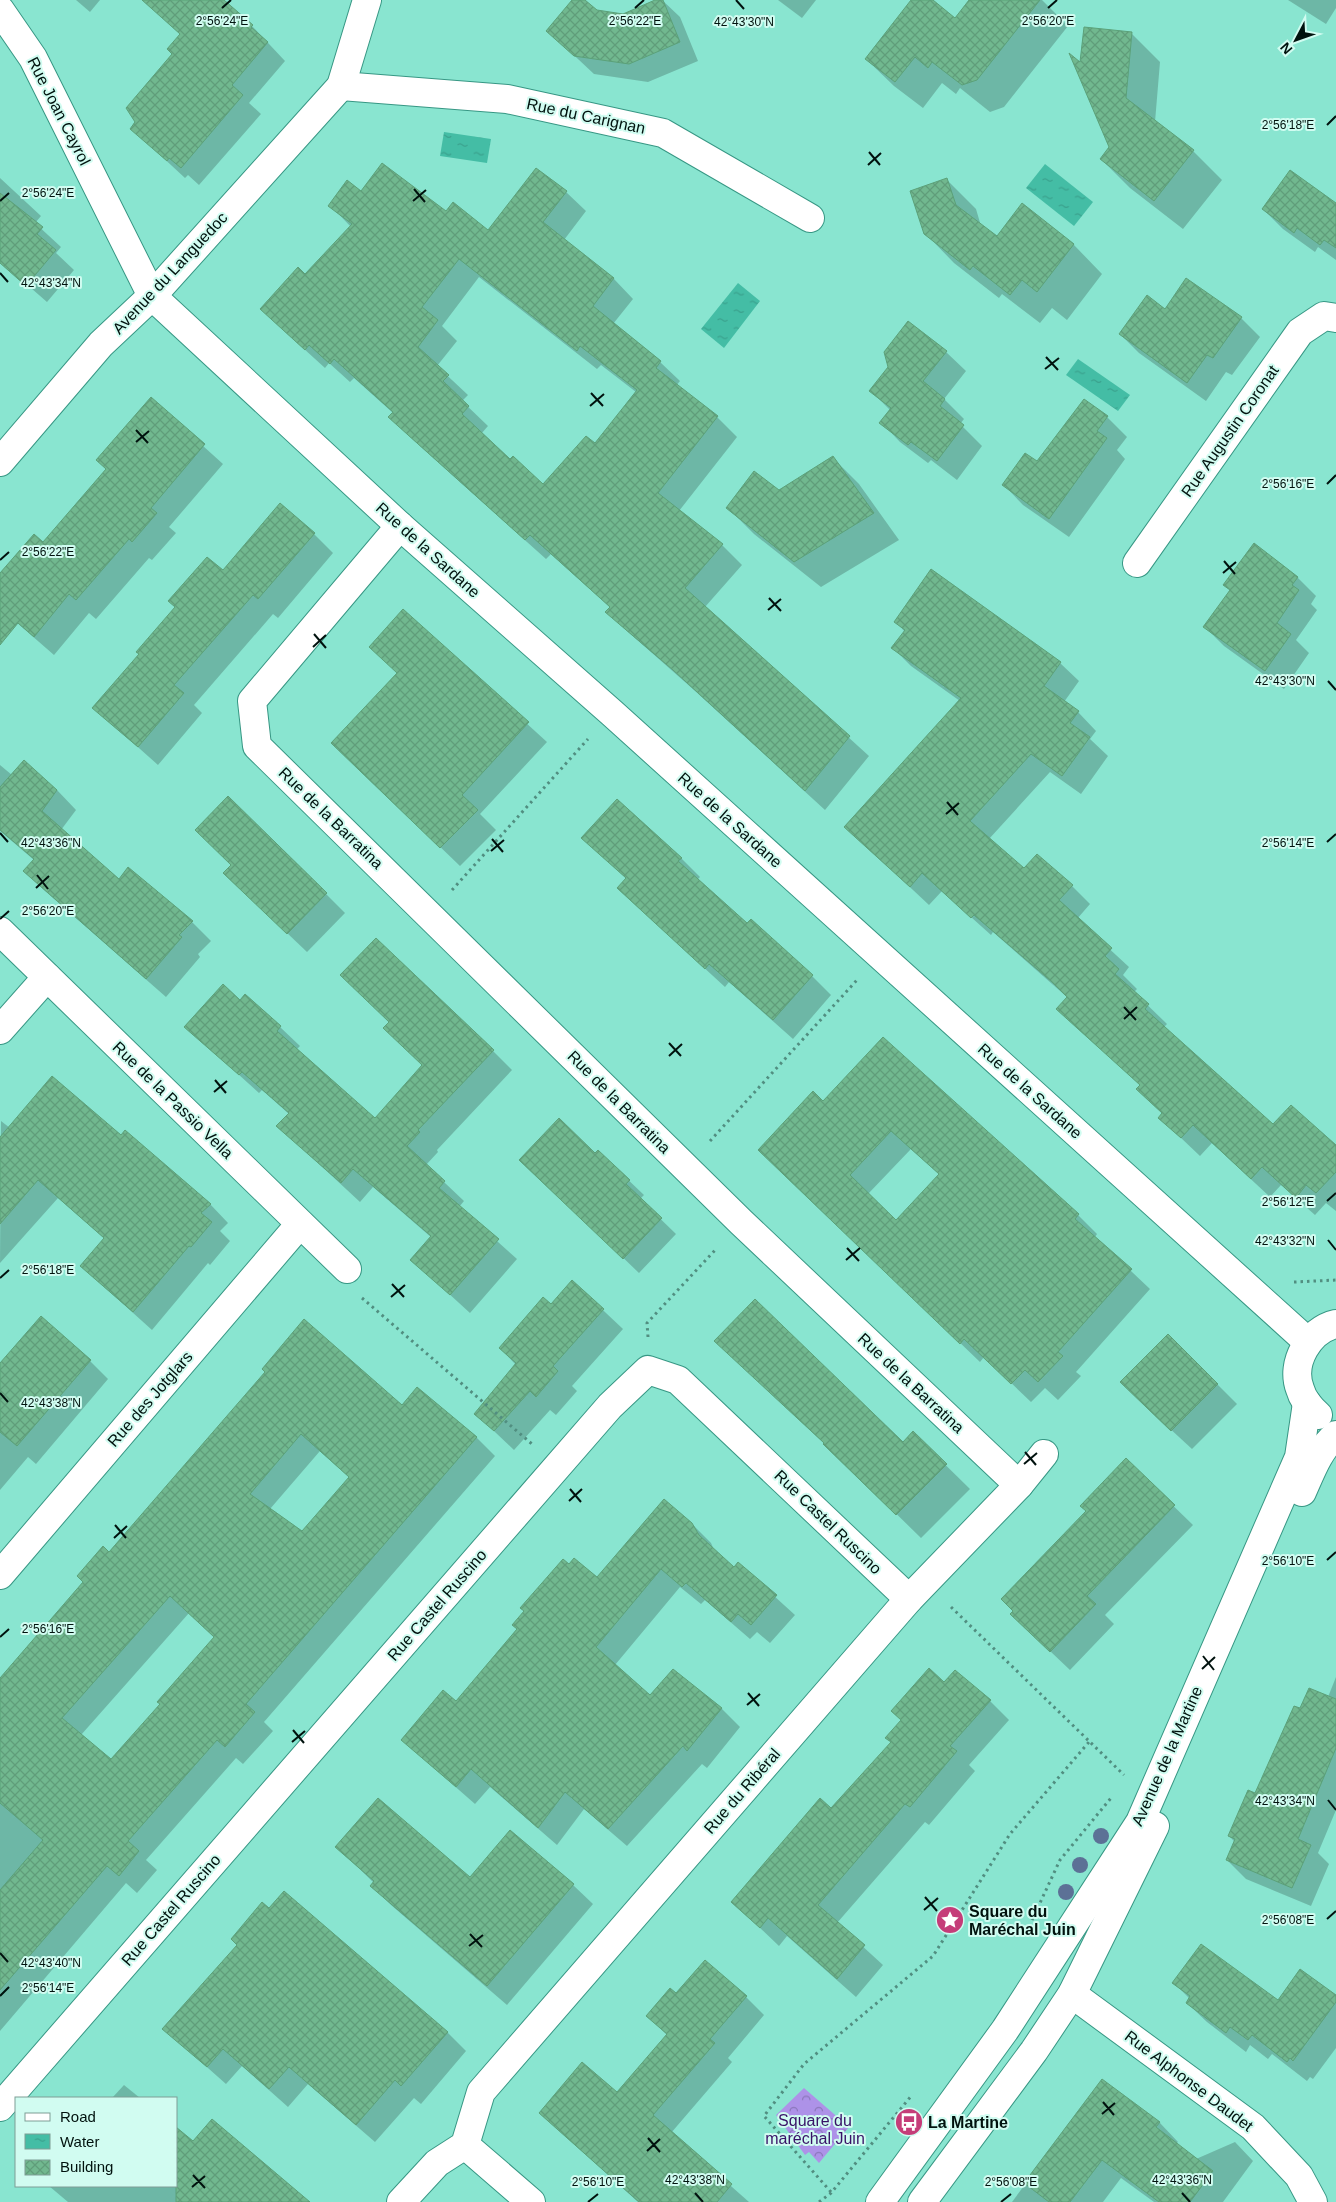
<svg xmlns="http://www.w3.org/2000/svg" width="1336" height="2202" viewBox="0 0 1336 2202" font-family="Helvetica,sans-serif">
	<defs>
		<pattern id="park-crowns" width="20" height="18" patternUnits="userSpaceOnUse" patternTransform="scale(1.25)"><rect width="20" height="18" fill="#ad92e8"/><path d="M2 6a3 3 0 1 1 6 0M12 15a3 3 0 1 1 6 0" fill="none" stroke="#8a76ba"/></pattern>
		<pattern id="water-ripples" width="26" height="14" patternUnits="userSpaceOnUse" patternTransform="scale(1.25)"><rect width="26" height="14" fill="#44bda5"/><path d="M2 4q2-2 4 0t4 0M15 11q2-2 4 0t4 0" fill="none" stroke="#3aa18d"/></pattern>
		<pattern id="building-cross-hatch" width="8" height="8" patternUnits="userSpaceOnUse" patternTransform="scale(1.25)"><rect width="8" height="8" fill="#71b88f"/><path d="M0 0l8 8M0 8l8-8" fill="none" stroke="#609d7a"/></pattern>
	</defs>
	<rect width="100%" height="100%" fill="#89e5d0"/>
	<polygon fill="url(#park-crowns)" points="804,2088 849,2127 819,2163 809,2152 805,2155 776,2115"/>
	<g fill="url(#water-ripples)">
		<polygon points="444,132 491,139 487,163 440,156"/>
		<polygon points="1045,164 1093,202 1074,226 1026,188"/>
		<polygon points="738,283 760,301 724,348 701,329"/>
		<polygon points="1078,359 1130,395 1118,411 1066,375"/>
	</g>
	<g fill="#0003" fill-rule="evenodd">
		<polygon points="76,0 100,0 90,12"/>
		<polygon points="148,0 222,0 252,26 285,61 249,103 261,114 199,185 188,175 185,178 131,128 174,54 181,35 146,2"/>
		<polygon points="574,0 583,0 597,11 623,15 658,0 662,0 680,17 698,61 648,82 594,74 547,30"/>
		<polygon points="778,0 816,0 802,18"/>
		<polygon points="913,0 930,0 955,20 971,0 1042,0 1068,26 1004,107 990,112 960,88 956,94 942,83 923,108 894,86 866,59"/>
		<polygon points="1288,0 1336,0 1336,8 1326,24"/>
		<polygon points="1131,33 1160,62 1155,122 1193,151 1222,180 1183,229 1130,188 1101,159 1110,147 1081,64"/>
		<polygon points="0,178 41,216 35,223 61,247 56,253 74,270 47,302 0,261"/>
		<polygon points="947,180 976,209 981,226 997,238 1022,205 1074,245 1102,274 1067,320 1052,308 1040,323 1002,294 999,298 954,263 925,233"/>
		<path d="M566,192l20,19 -22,29 50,39 19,20 -20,25 47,38 20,19 -4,5 41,31 20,20 -58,74 43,34 20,20 -37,42 164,149 -44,54 -131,-120 -67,-59 -20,-19 4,-4 -60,-54 -5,5 -136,-122 -20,-20 3,-4 -39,-35 -4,4 -21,-19 -4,5 -44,-40 25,-53 45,-48 -21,-22 31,-12 85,20 42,19zM479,277l118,92 4,-4 35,27 -41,53 -52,40 -33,-24 -29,-27 7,-8 -26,-25 6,-6 -31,-29 20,-25 -15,-15z"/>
		<polygon points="1336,204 1336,260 1318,247 1315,252 1283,229 1263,209"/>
		<polygon points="1165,311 1241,318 1260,337 1232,375 1226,372 1206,401 1139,353 1120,334"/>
		<polygon points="946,352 966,371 944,399 964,419 960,424 982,446 957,480 931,460 928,463 900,442 881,422 890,410 871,391 889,367"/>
		<polygon points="151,399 223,464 169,527 176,533 152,560 149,558 96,619 89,613 54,655 0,608 0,595 107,469"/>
		<polygon points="1084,400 1107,417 1127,437 1117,450 1125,459 1069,537 1023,505 1004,485 1037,463"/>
		<polygon points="833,458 859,484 899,540 821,587 754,534 728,508 779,492"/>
		<polygon points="314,534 333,553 278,618 273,614 194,705 202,713 158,765 94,708 140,654 176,608 223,571"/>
		<polygon points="1297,577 1316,596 1311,604 1317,610 1296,640 1309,653 1284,689 1224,646 1205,627 1231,591 1225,585"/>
		<polygon points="403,611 547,742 480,814 496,830 460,866 352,762 398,674"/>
		<polygon points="896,622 1060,663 1079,681 1064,702 1078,712 1096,731 1090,739 1108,756 1081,794 1050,772 989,839 1024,870 1072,886 1090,904 1077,919 1129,967 1123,975 1137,989 1134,992 1167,1024 1164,1027 1274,1126 1336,1147 1336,1211 1326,1203 1315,1215 1281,1185 1270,1197 1212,1143 1200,1156 1160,1118 1163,1114 1137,1089 1141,1086 1058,1009 1068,998 993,932 991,935 942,891 929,905 865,845 960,701 911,666 892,647 905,632"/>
		<polygon points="0,765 12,775 57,790 76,810 61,830 119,881 192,922 211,941 198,954 200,957 166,997 44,890 25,871 34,860 0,831"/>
		<polygon points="583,838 681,858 700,877 697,880 747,925 812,976 831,995 793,1039 729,982 725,987 638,907 627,879"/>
		<polygon points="244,892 326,894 345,913 307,952"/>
		<polygon points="240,1002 280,1027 300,1046 297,1049 375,1119 493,1051 512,1070 437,1150 438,1152 426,1165 464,1201 459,1207 517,1259 470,1313 412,1260 432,1238 373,1187 360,1202 278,1126 289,1114 262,1090 259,1093 186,1027"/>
		<path d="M883,1039l195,176 19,19 -2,3 55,52 -74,83 5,4 -23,24 -13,-12 -14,14 -47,-45 -4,5 -201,-193 44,-66zM911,1149l29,26 -44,47 -28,-28z"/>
		<polygon points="1,1121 10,1128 121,1137 210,1204 228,1223 220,1231 230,1241 210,1265 208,1263 152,1330 81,1266 105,1239 58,1198 0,1263"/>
		<polygon points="598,1151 644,1195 640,1199 676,1234 639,1273 536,1174 595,1155"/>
		<polygon points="572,1281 623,1329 572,1386 577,1391 556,1415 550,1410 514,1450 476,1414 516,1365 500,1348 551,1306"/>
		<polygon points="1168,1335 1237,1404 1192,1449 1141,1402"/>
		<polygon points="716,1341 903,1443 913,1433 970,1489 921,1538 825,1444"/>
		<polygon points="90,1361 108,1379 36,1464 28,1457 0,1490 0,1365"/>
		<path d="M266,1372l136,35 15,-18 60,49 18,18 -231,266 9,9 -30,33 -7,-6 -90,102 11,10 -20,23 -11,-10 -126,148v-346zM320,1451l30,27 -48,55 -32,-24zM189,1613l26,25 -54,66 -50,56 -30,-25z"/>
		<polygon points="1126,1460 1193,1525 1105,1615 1114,1624 1070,1670 1031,1633 1088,1511"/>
		<polygon points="692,1524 711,1543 715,1552 734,1569 739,1564 795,1615 770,1643 757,1632 750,1639 705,1600 701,1604 680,1587 615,1665 651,1697 673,1670 722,1709 740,1727 707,1768 702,1764 627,1846 584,1809 557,1845 490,1787 475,1804 402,1740 456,1702 570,1566 597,1579"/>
		<polygon points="1336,1677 1336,1810 1318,1853 1329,1864 1311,1906 1246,1879 1227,1860 1235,1842 1229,1836 1256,1795 1300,1710 1328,1697"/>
		<polygon points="944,1683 990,1701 1009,1720 969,1765 975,1771 929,1825 925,1822 837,1923 883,1965 856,1997 787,1936 779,1946 733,1902 831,1810 892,1743 902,1720"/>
		<polygon points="337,1847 470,1879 573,1885 593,1904 507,2005 391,1905 372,1886 374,1883"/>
		<polygon points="284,1892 448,2033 466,2051 421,2104 414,2098 375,2142 308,2084 288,2107 242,2066 226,2084 164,2029"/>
		<polygon points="1173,1982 1278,2002 1336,1996 1336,2048 1313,2079 1310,2077 1307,2081 1272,2054 1268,2059 1250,2045 1246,2052 1207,2022 1187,2003 1190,1999"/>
		<polygon points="676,1995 746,1997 764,2015 728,2058 732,2062 671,2133 749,2202 638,2202 540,2113 617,2094 668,2036 648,2016"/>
		<polygon points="1102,2081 1160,2123 1178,2142 1176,2144 1196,2159 1235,2142 1253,2161 1223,2202 1154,2202 1121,2178 1103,2202 1012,2202"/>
		<polygon points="124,2085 140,2098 112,2098"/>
		<polygon points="193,2142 307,2202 68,2202 49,2186 176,2186"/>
	</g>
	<g fill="url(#building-cross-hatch)" stroke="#5ba179" fill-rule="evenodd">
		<polygon points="142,0 224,0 253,25 251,27 268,42 232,85 243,95 181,168 169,158 167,161 130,129 135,122 126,108 172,54 167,49 180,34"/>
		<polygon points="572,0 585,0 597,10 623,14 655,0 663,0 680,42 629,64 574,56 546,31"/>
		<polygon points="911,0 933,0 955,18 969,0 1040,0 977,80 962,85 932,62 928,68 915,57 895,82 865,59"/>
		<polygon points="1084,27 1132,32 1126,98 1194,150 1154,201 1100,159 1109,147 1069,53 1080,62"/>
		<path d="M382,163l64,48 7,-9 35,28 48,-62 31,23 -24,31 71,56 -21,28 68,55 -5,7 62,48 -60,77 65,51 -38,44 165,148 -45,55 -132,-121 -68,-58 5,-5 -80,-72 -5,5 -137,-123 5,-5 -59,-53 -4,5 -21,-19 -4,5 -45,-41 38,-42 7,7 47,-50 -24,-18 19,-26 14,11zM459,259l118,92 3,-5 57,44 -42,53 -9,-7 -43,48 -30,-28 -3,3 -48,-45 7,-8 -26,-25 6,-6 -31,-28 20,-27 -16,-13z"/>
		<polygon points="1290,170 1336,203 1336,248 1324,240 1320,245 1297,228 1294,233 1262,209"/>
		<polygon points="947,178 956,205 997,236 1022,203 1074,244 1037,292 1022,280 1010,295 973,266 970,270 924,234 910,191"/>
		<polygon points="0,193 43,227 37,234 56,250 26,286 0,263"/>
		<polygon points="1186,278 1242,317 1213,358 1207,355 1187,383 1119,334 1147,295 1165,309"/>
		<polygon points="908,321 947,351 923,381 945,399 940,406 964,425 937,461 911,442 908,445 879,423 891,408 869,391 888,367 884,352"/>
		<polygon points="151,397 205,444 151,508 157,513 132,542 129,539 76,600 69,594 34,637 18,623 0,645 0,573 34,534 43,542 106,469 96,460"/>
		<polygon points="1084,399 1108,416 1097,431 1107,438 1049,519 1002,485 1025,453 1037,461"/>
		<polygon points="833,456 874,513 794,562 726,508 754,471 779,490"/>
		<polygon points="280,503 315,533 258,599 253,595 174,685 184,693 138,747 92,708 139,654 136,652 175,607 168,601 207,557 223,570"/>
		<polygon points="1254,543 1298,577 1292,585 1299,590 1277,623 1291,634 1265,671 1203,627 1230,590 1223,585"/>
		<polygon points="931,569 1061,662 1044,686 1079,711 1070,723 1090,737 1062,776 1031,754 970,821 1024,868 1037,854 1073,885 1059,900 1112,948 1105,956 1119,969 1115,974 1149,1004 1145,1009 1273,1124 1291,1105 1336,1145 1336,1172 1316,1193 1306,1185 1296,1198 1262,1167 1251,1179 1193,1125 1181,1138 1158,1118 1162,1113 1136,1089 1140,1085 1056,1009 1067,997 1052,982 974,915 971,918 922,873 910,887 844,827 961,698 891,648 905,630 894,622"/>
		<polygon points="403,609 529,722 462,795 478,810 440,848 331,743 397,673 369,647"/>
		<polygon points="24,760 57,790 42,811 119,879 128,867 193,921 179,935 182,937 146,979 23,871 34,859 0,830 0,787"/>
		<polygon points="228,796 327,893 287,934 223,873 231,865 195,830"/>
		<polygon points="617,799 682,858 678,861 747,923 751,919 813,975 773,1020 709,964 705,969 617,888 626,878 581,838"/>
		<polygon points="376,938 494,1050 418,1130 420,1132 407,1146 445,1181 439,1188 499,1239 450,1295 410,1260 431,1236 353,1169 341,1183 276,1126 289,1113 242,1072 239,1075 184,1027 223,984 240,1000 245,994 281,1026 277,1031 375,1118 422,1065 383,1028 389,1022 340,975"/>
		<path d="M883,1037l196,177 -4,5 57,50 -74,83 5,4 -25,26 -13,-12 -14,14 -47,-45 -4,5 -202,-194 55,-59 10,10zM891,1131l48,43 -43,46 -46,-45z"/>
		<polygon points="52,1076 121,1135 125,1130 211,1204 201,1213 212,1222 191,1247 189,1246 133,1312 80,1266 104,1238 38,1180 0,1224 0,1137"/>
		<polygon points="559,1118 595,1153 598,1150 630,1180 626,1184 662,1218 623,1259 519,1160"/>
		<polygon points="572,1280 604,1309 553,1366 558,1371 536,1397 530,1391 494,1431 474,1414 516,1363 499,1348 543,1297 551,1304"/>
		<polygon points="755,1299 903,1442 913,1431 947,1464 896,1515 823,1444 824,1443 714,1341"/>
		<polygon points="41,1316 91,1360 17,1446 0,1432 0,1363"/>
		<path d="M304,1319l98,86 15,-18 60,50 -231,267 9,8 -30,35 -8,-7 -89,101 11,10 -20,25 -12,-10 -107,124v-100l43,-50 -43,-37v-125l83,-96 -6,-6 26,-30 6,6 156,-180 -3,-3zM301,1434l48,43 -47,54 -52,-37zM170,1596l44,41 -57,65 3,2 -49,55 -49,-41z"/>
		<polygon points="1168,1334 1218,1384 1171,1431 1120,1382"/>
		<polygon points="1126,1458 1175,1505 1087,1596 1096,1604 1050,1652 1010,1614 1013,1611 1001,1599 1086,1511 1080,1506"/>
		<polygon points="664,1499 692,1523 699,1535 734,1567 738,1562 777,1595 751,1625 738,1614 731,1622 686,1583 682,1587 661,1569 596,1647 650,1695 673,1669 722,1708 687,1751 683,1746 608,1829 565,1792 538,1828 471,1769 456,1787 401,1740 443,1690 456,1701 517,1629 512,1625 524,1611 520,1608 563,1559 569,1564 574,1558 597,1577"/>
		<polygon points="929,1668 944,1682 955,1670 991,1700 950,1746 957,1751 910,1807 905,1804 818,1905 865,1945 837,1979 768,1918 760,1928 731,1902 820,1798 831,1808 891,1742 885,1738 901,1720 891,1711"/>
		<polygon points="1309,1688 1336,1699 1336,1748 1298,1839 1311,1845 1292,1888 1226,1860 1235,1839 1228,1836 1248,1790 1255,1793 1294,1706 1300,1708"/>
		<polygon points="378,1798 470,1877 510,1830 574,1884 487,1986 370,1886 374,1881 335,1847"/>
		<polygon points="284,1891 448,2032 401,2086 395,2080 356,2125 289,2067 269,2089 223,2049 207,2067 162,2029 237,1945 231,1939 262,1902 269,1908"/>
		<polygon points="1201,1944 1278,2000 1300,1969 1336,1995 1336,2002 1293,2061 1290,2058 1287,2062 1252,2035 1248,2040 1230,2027 1226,2033 1186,2003 1190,1996 1172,1983"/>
		<polygon points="705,1960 747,1996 710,2039 715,2043 653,2115 732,2184 717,2202 639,2202 539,2113 582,2062 617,2092 667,2034 646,2016 670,1988 676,1993"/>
		<polygon points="1102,2079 1160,2122 1156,2127 1213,2171 1190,2202 1159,2202 1102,2160 1070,2202 1049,2202 1024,2183"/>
		<polygon points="212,2119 310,2202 176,2202 176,2127 193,2141"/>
	</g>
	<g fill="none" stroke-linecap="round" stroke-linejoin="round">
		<defs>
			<g id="minor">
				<polyline points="0,10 33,58 152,296 400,526 612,713 1308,1342"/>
				<polyline points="341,86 507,99 663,133 810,218"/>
				<polyline points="0,462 101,344 152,296 341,86 367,0"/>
				<polyline points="400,526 252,701 257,746 741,1222 1019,1485"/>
				<polyline points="1137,563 1300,332 1324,316 1336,318"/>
				<polyline points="0,931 347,1269"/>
				<polyline points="0,1030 47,977"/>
				<path d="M1318,1415c-8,-7 -15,-15 -18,-26 -10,-26 9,-59 36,-65"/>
				<path d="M1302,1492c9,-20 17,-43 34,-57"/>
				<polyline points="0,1575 300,1224"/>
				<polyline points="1072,1994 1253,2127 1299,2176 1313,2202"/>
				<polyline points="0,2107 610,1406 648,1370 678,1380 909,1599"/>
				<polyline points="465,2145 531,2202"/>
				<polyline points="401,2202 437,2163 465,2145 481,2092 909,1599 1019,1485 1044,1454"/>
				<polyline points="880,2202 1005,2030 1140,1822 1299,1457 1307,1403"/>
				<polyline points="922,2202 1034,2051 1072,1994 1155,1826"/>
			</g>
		</defs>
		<use href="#minor" stroke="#379784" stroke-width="30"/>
		<g stroke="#518e80" stroke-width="3" stroke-dasharray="2.5 4" stroke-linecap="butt">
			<polyline points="452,890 588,739"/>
			<polyline points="710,1141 857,980"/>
			<polyline points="1294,1282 1336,1280"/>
			<polyline points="362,1298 532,1444"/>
			<polyline points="648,1337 647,1323 717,1248"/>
			<polyline points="951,1607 1124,1775"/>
			<polyline points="1032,1920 1060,1860 1111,1798"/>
			<polyline points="831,2192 764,2116 804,2064 933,1956 1010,1834 1089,1742"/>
			<polyline points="819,2202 831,2193 912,2095"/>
		</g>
		<use href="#minor" stroke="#fff" stroke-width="28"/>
	</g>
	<g fill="#5c7196">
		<circle cx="1101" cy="1836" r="8"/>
		<circle cx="1080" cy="1865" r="8"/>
		<circle cx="1066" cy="1892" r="8"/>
	</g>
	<path fill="none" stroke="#01120e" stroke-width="2" d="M736,0l8,9M222,8l9,-8M635,8l9,-8M1048,8l9,-8M1327,125l9,-9M869,152l11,13M868,165l13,-12M414,189l11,13M0,201l9,-8M413,201l13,-11M0,273l8,9M1046,357l12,13M1045,369l14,-11M591,393l12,13M590,406l14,-12M136,430l12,13M136,442l13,-11M1327,484l9,-9M0,560l9,-8M1224,561l11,13M1223,573l13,-11M769,598l12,13M768,610l13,-11M314,634l12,14M313,647l13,-12M1328,681l8,9M947,802l11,13M946,814l13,-11M0,833l8,9M492,839l11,13M1327,842l9,-8M491,851l13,-11M37,875l11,14M36,888l13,-12M0,919l9,-8M1124,1007l12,13M1124,1019l13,-12M669,1043l12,13M669,1056l13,-12M215,1080l11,13M214,1092l13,-11M1327,1201l9,-8M1328,1240l8,10M847,1248l12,13M846,1260l14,-12M0,1278l9,-8M392,1284l12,13M391,1297l14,-12M0,1393l8,9M1025,1452l11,13M1024,1464l13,-11M570,1489l11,13M569,1501l13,-12M115,1525l11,13M114,1538l13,-12M1327,1560l9,-8M0,1637l9,-8M1203,1656l11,14M1202,1669l13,-12M748,1693l11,13M747,1705l13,-11M293,1730l11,13M292,1742l13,-11M1328,1800l8,10M925,1897l12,14M924,1910l14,-12M1327,1919l9,-8M470,1934l12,13M469,1946l14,-11M0,1953l8,9M0,1996l9,-9M1103,2102l11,13M1102,2114l13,-11M648,2138l12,14M647,2151l13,-12M193,2175l12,13M192,2187l13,-11M695,2193l8,9M1182,2193l8,9M588,2202l10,-8M1001,2202l10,-8"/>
	<defs>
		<symbol id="sight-disc" viewBox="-11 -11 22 22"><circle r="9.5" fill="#c53d79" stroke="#d1fcf1"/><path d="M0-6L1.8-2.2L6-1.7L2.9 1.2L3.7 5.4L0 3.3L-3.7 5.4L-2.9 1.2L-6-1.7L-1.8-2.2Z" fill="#fff"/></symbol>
		<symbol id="bus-disc" viewBox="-11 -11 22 22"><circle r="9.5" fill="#c53d79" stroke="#d1fcf1"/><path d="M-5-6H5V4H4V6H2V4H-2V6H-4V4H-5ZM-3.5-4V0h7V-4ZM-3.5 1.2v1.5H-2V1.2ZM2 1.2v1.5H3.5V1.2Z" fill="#fff"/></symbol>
	</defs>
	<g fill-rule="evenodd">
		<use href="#sight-disc" x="934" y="1904" width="32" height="32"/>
		<use href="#bus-disc" x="893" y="2106" width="32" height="32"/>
	</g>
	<g text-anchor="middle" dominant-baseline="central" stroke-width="4" stroke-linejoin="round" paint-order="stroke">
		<g font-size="16" fill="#01120e" stroke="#d1fcf1">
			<text transform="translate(59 111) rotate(63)">Rue Joan Cayrol</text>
			<text transform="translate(586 116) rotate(12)">Rue du Carignan</text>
			<text transform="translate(170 273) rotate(-47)">Avenue du Languedoc</text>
			<text transform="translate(1230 431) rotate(-55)">Rue Augustin Coronat</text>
			<text transform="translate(428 550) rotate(42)">Rue de la Sardane</text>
			<text transform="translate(331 818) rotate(44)">Rue de la Barratina</text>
			<text transform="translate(730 820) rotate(42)">Rue de la Sardane</text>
			<text transform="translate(1030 1091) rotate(42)">Rue de la Sardane</text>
			<text transform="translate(173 1100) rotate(44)">Rue de la Passio Vella</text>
			<text transform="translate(619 1102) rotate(45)">Rue de la Barratina</text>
			<text transform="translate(911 1383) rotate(43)">Rue de la Barratina</text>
			<text transform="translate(150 1399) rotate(-49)">Rue des Jotglars</text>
			<text transform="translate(828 1522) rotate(44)">Rue Castel Ruscino</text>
			<text transform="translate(437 1605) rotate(-49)">Rue Castel Ruscino</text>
			<text transform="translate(1167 1756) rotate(-66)">Avenue de la Martine</text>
			<text transform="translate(742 1791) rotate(-49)">Rue du Ribéral</text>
			<text transform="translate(171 1910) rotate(-49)">Rue Castel Ruscino</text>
			<text transform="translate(1189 2081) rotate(37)">Rue Alphonse Daudet</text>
		</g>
		<g font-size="16" font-weight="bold" fill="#01120e" stroke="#d1fcf1" text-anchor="start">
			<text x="969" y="1911">Square du<tspan x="969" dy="18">Maréchal Juin</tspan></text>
			<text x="928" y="2122">La Martine</text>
		</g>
		<g font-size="16" fill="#381267" stroke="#d1fcf1">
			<text x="815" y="2120">Square du<tspan x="815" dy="18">maréchal Juin</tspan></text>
		</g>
	</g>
	<g font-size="12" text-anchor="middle" fill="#01120e" stroke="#d1fcf1" stroke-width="4" stroke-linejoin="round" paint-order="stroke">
		<text x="222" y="25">2°56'24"E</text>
		<text x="635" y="25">2°56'22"E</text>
		<text x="1048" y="25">2°56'20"E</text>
		<text x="744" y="26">42°43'30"N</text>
		<text x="1288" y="129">2°56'18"E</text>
		<text x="48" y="197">2°56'24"E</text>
		<text x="51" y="287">42°43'34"N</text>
		<text x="1288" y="488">2°56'16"E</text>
		<text x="48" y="556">2°56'22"E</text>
		<text x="1285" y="685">42°43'30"N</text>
		<text x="51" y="847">42°43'36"N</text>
		<text x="1288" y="847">2°56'14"E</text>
		<text x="48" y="915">2°56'20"E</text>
		<text x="1288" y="1206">2°56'12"E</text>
		<text x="1285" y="1245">42°43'32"N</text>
		<text x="48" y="1274">2°56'18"E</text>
		<text x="51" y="1407">42°43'38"N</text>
		<text x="1288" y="1565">2°56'10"E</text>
		<text x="48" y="1633">2°56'16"E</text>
		<text x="1285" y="1805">42°43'34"N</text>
		<text x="1288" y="1924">2°56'08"E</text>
		<text x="51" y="1967">42°43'40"N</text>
		<text x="48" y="1992">2°56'14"E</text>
		<text x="695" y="2184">42°43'38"N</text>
		<text x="1182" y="2184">42°43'36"N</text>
		<text x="598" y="2186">2°56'10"E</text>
		<text x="1011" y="2186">2°56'08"E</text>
	</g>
	<rect x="15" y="2097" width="162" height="90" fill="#d1fcf1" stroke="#7e9e96"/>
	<rect x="25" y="2113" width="25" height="8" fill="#ffffff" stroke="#7e9e96"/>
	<text x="60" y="2122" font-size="15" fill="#01120e">Road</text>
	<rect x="25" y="2134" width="25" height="15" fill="url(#water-ripples)" stroke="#7e9e96"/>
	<text x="60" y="2147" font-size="15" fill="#01120e">Water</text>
	<rect x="25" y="2160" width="25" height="15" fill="url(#building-cross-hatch)" stroke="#7e9e96"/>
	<text x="60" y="2172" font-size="15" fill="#01120e">Building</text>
	<g transform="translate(1296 40) rotate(229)" stroke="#d1fcf1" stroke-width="4" paint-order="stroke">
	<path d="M0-4L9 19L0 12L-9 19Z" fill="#01120e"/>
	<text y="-8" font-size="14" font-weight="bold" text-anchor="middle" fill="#01120e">N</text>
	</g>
</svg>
